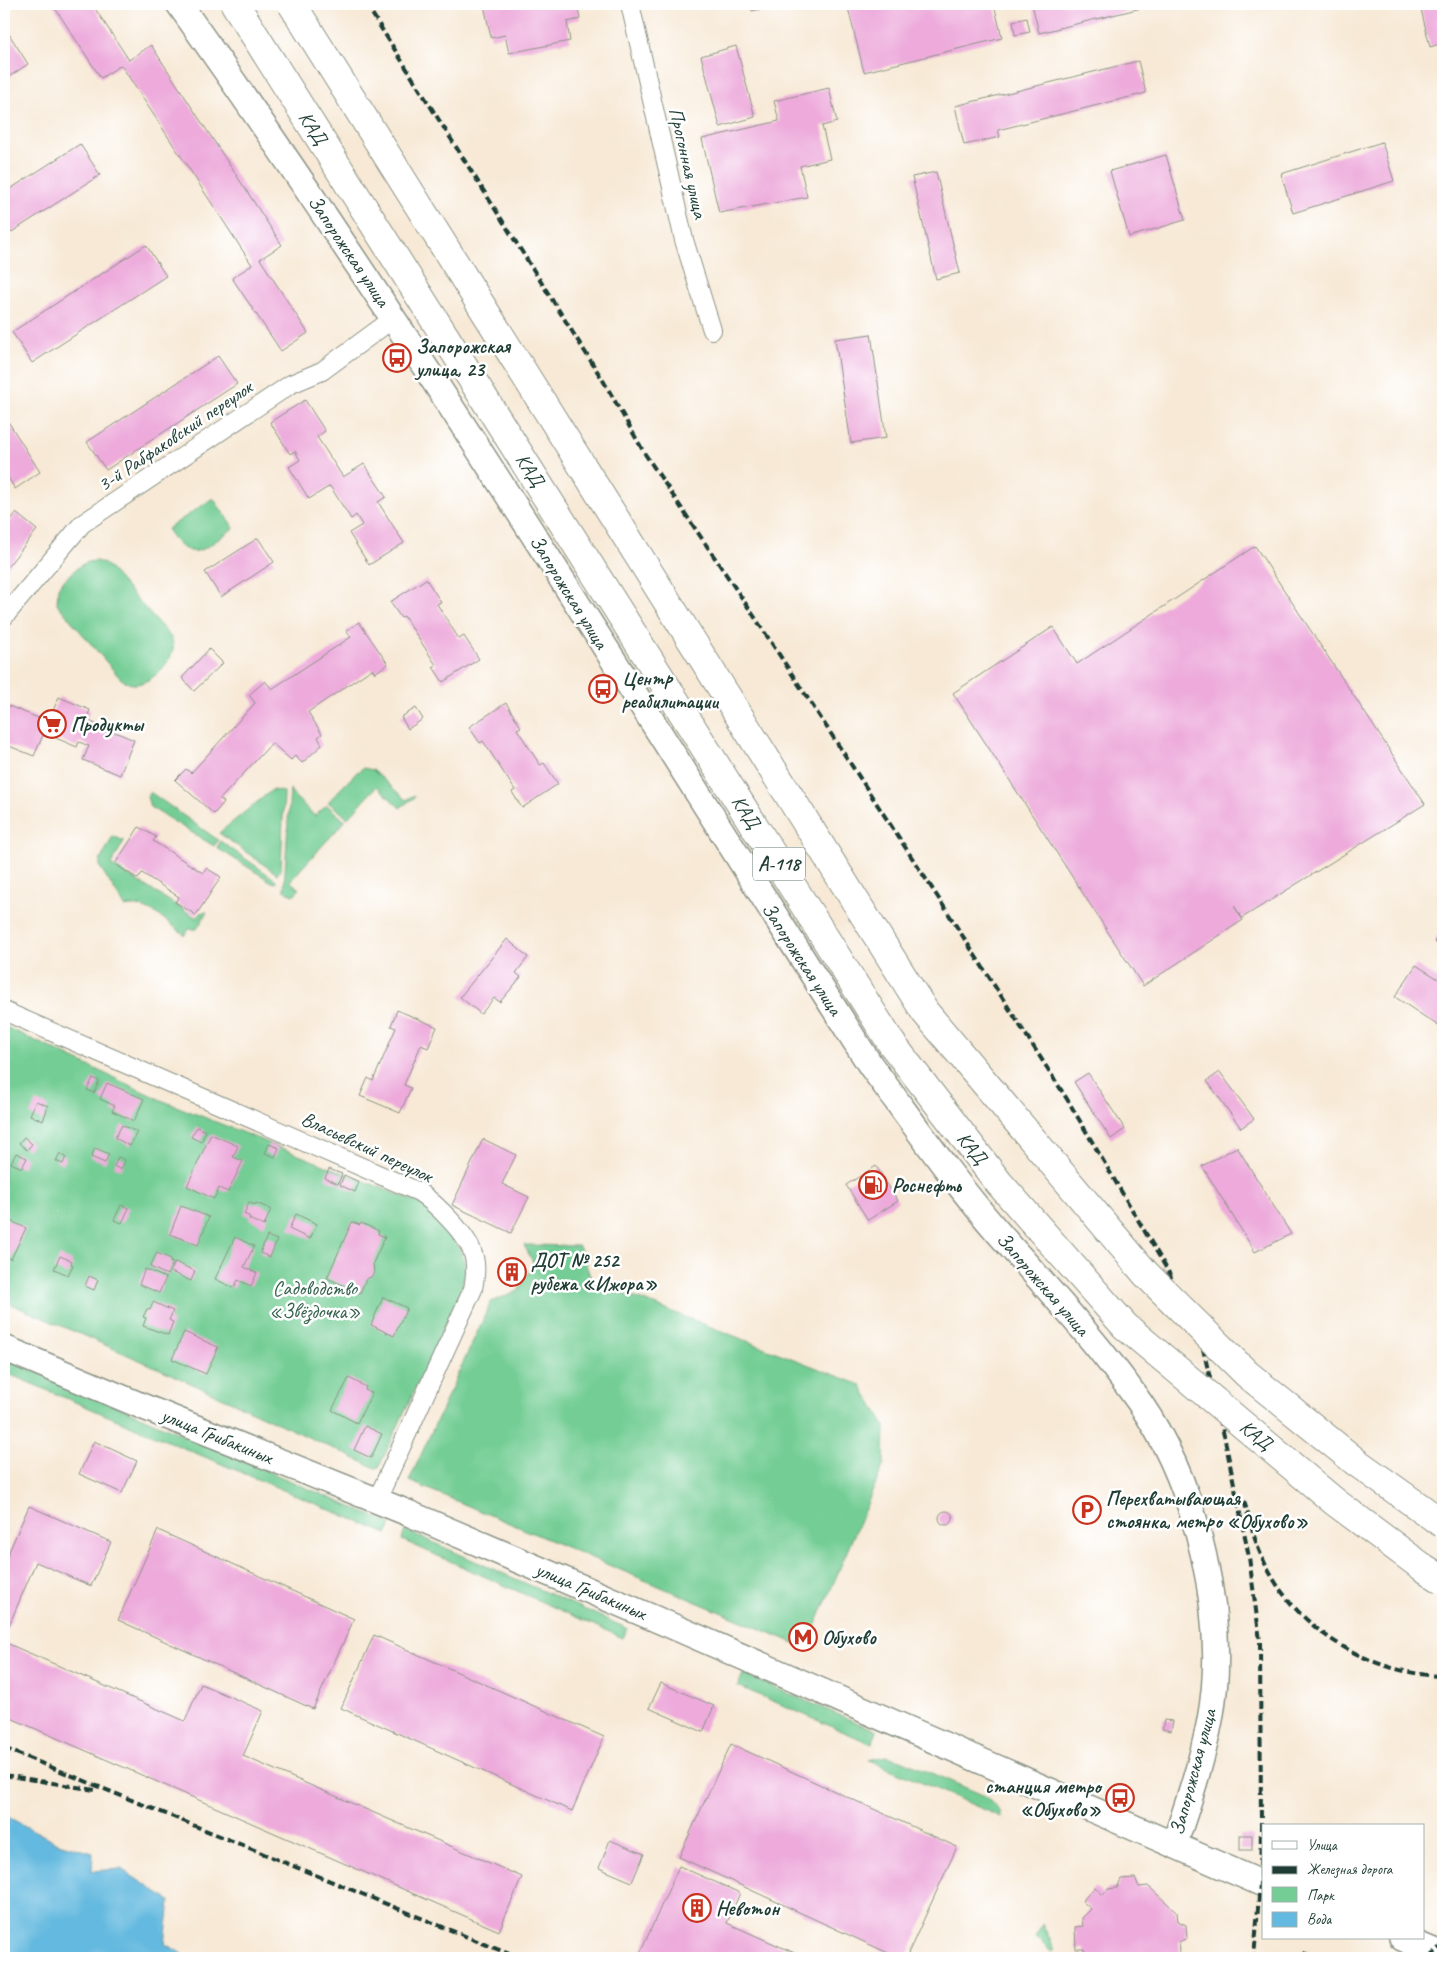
<svg xmlns="http://www.w3.org/2000/svg" width="1447" height="1962" viewBox="0 0 1447 1962" font-family="Caveat,sans-serif">
	<rect width="100%" height="100%" fill="#fff"/>
	<filter id="ink" filterUnits="userSpaceOnUse"><feTurbulence type="fractalNoise" baseFrequency=".02" numOctaves="2"/><feDisplacementMap in="SourceGraphic" scale="10" xChannelSelector="R" yChannelSelector="G"/><feConvolveMatrix kernelMatrix="1 2 1 2 8 2 1 2 1" color-interpolation-filters="sRGB"/></filter>
	<filter id="wash" filterUnits="userSpaceOnUse"><feTurbulence type="fractalNoise" baseFrequency=".0096" numOctaves="4" result="noise"/><feDisplacementMap in="SourceGraphic" scale="20" xChannelSelector="R" yChannelSelector="G"/><feGaussianBlur stdDeviation="1.12" result="paint"/><feColorMatrix in="noise" values="0 0 0 0 0 0 0 0 0 0 0 0 0 0 0 0 0 1.4 0 .05"/><feComposite in="paint" operator="in"/></filter>
	<g filter="url(#wash)">
		<rect width="100%" height="100%" fill="#f7e9d6"/>
		<g fill="#73cd94" stroke="#498564">
			<path d="M213,498l21,30c-30,20 -42,40 -67,1z"/>
			<path d="M96,561l7,2 6,5 60,67c3,4 5,9 4,14 -2,15 -24,36 -39,35 -6,0 -10,-3 -14,-6l-63,-74 1,-16 4,-6 19,-17 7,-3z"/>
			<polygon points="363,768 373,770 406,800 414,795 415,797 400,808 377,786 348,818 328,802 356,773"/>
			<polygon points="290,789 292,794 315,816 327,805 345,821 290,881 299,889 296,893 292,895 284,890"/>
			<polygon points="272,790 284,792 281,870 277,874 219,833"/>
			<polygon points="150,792 218,840 214,846 150,807 147,796"/>
			<path d="M113,836l11,5 -13,24 86,53 5,-6h5l-10,17h-8l-4,6c-17,-12 -38,-34 -60,-28l-25,-40v-6z"/>
			<polygon points="220,841 276,880 276,883 272,882 217,848"/>
			<path d="M4,1026l157,74 263,105c17,19 41,39 41,66 0,6 -3,13 -4,19l-83,179 -218,-100 -156,-68z"/>
			<polygon points="524,1245 579,1246 593,1284 636,1298 861,1385 885,1426 884,1464 806,1648 409,1481 491,1302 518,1291 534,1264"/>
			<polygon points="4,1358 391,1524 387,1534 4,1372"/>
			<polygon points="405,1530 622,1626 627,1629 623,1638 402,1540"/>
			<polygon points="743,1674 877,1731 872,1744 738,1686"/>
			<polygon points="886,1756 901,1760 985,1796 1000,1811 1001,1817 869,1760"/>
			<polygon points="1042,1923 1055,1950 1051,1952 1036,1937"/>
		</g>
		<polygon fill="#63b9df" stroke="#417b8a" points="4,1815 58,1843 93,1853 92,1871 121,1869 170,1901 165,1944 184,1955 183,1958 4,1958"/>
		<g id="blocks">
			<g fill="#edaadb">
				<polygon points="55,4 92,4 129,60 151,45 282,245 260,259 308,333 281,351 232,278 252,265 243,251 121,65 101,78 53,5"/>
				<polygon points="490,4 577,4 580,19 567,22 570,41 509,53 505,35 491,38 484,5"/>
				<polygon points="750,4 782,4 782,5 752,11"/>
				<polygon points="847,4 994,4 1002,38 864,72"/>
				<polygon points="1032,4 1158,4 1039,33"/>
				<polygon points="1425,4 1443,4 1443,43 1430,47 1420,5"/>
				<polygon points="1027,18 1030,32 1015,35 1013,21"/>
				<polygon points="9,34 28,64 4,80 4,37"/>
				<polygon points="736,46 755,117 720,127 701,56"/>
				<polygon points="1138,61 1146,93 998,130 1000,137 964,145 955,106"/>
				<polygon points="829,88 837,122 822,126 830,159 800,166 807,197 719,213 702,139 779,121 774,101"/>
				<polygon points="1382,142 1394,181 1293,213 1281,174"/>
				<polygon points="80,144 100,175 4,237 4,193"/>
				<polygon points="1166,155 1185,220 1129,237 1110,171"/>
				<polygon points="936,172 960,273 936,279 912,177"/>
				<polygon points="146,245 166,276 32,363 12,332"/>
				<polygon points="871,334 886,438 851,443 835,339"/>
				<polygon points="218,356 237,384 106,470 87,442"/>
				<polygon points="305,400 325,431 317,437 343,477 364,464 386,497 378,502 404,543 369,565 349,533 362,525 356,515 351,519 330,486 309,499 289,467 300,460 295,451 290,454 270,422"/>
				<polygon points="4,415 40,472 15,489 4,471"/>
				<polygon points="16,513 37,530 4,571 4,529"/>
				<polygon points="258,538 274,562 221,597 205,572"/>
				<polygon points="1255,546 1425,804 1242,918 1234,906 1243,920 1143,986 953,693 1053,627 1077,664"/>
				<polygon points="426,579 441,602 437,604 459,639 464,636 479,659 443,682 433,667 436,665 404,616 401,618 390,602"/>
				<polygon points="359,622 388,664 375,673 372,669 308,712 322,734 318,737 322,745 302,763 295,756 291,760 272,743 220,799 224,802 214,814 175,780 186,769 191,773 255,703 249,695 265,681 272,689 351,637 346,631"/>
				<polygon points="209,649 223,663 194,691 182,678"/>
				<polygon points="59,697 90,710 86,720 134,740 120,775 83,760 89,746 79,742 77,747 44,733 34,756 4,744 4,704 48,722"/>
				<polygon points="506,703 521,727 517,729 540,765 544,763 558,784 522,808 512,792 515,790 483,741 480,743 469,727"/>
				<polygon points="416,708 423,719 408,729 401,717"/>
				<polygon points="139,827 156,837 153,841 203,873 206,868 221,877 196,915 175,902 179,897 142,873 138,879 115,864"/>
				<polygon points="1443,926 1443,947 1434,942"/>
				<polygon points="507,939 528,957 516,973 521,977 500,1002 494,998 481,1014 460,997"/>
				<polygon points="1416,965 1443,982 1443,1023 1440,1027 1395,997"/>
				<polygon points="397,1010 437,1027 428,1048 421,1045 404,1085 411,1088 400,1113 360,1096 368,1078 373,1081 396,1028 391,1026"/>
				<polygon points="1220,1072 1254,1119 1241,1128 1207,1081"/>
				<polygon points="1088,1073 1125,1129 1111,1139 1074,1082"/>
				<polygon points="93,1078 99,1081 94,1093 87,1090"/>
				<polygon points="107,1083 144,1099 134,1121 112,1111 115,1106 100,1099"/>
				<polygon points="36,1101 48,1106 43,1121 30,1115"/>
				<polygon points="122,1125 137,1132 130,1146 115,1138"/>
				<polygon points="197,1127 206,1131 201,1142 191,1137"/>
				<polygon points="211,1134 238,1146 233,1157 243,1161 228,1192 219,1188 214,1199 187,1186"/>
				<polygon points="24,1137 32,1144 27,1150 19,1143"/>
				<polygon points="483,1139 516,1155 502,1184 529,1197 511,1233 452,1205"/>
				<polygon points="269,1144 279,1148 275,1157 265,1153"/>
				<polygon points="1237,1147 1291,1234 1255,1252 1202,1166"/>
				<polygon points="95,1148 109,1154 105,1163 91,1157"/>
				<polygon points="16,1153 27,1158 22,1168 11,1163"/>
				<polygon points="60,1153 66,1157 63,1164 56,1161"/>
				<polygon points="118,1157 125,1160 121,1170 114,1166"/>
				<polygon points="876,1166 898,1201 868,1220 846,1185"/>
				<polygon points="329,1169 342,1174 338,1184 325,1178"/>
				<polygon points="344,1175 359,1182 355,1192 340,1185"/>
				<polygon points="249,1202 255,1205 256,1203 271,1209 264,1226 249,1219 250,1217 244,1214"/>
				<polygon points="121,1205 129,1208 122,1223 114,1220"/>
				<polygon points="181,1206 209,1217 198,1245 170,1234"/>
				<polygon points="296,1214 317,1224 310,1239 289,1229"/>
				<polygon points="4,1218 26,1228 11,1259 4,1256"/>
				<polygon points="352,1222 360,1225 361,1223 379,1231 378,1234 385,1237 373,1263 374,1273 371,1277 366,1279 360,1293 327,1278"/>
				<polygon points="267,1236 277,1240 270,1257 260,1253"/>
				<polygon points="235,1237 254,1246 244,1267 257,1273 251,1286 238,1280 234,1288 215,1279"/>
				<polygon points="157,1253 171,1259 170,1262 173,1263 167,1275 150,1267"/>
				<polygon points="60,1256 72,1261 71,1264 73,1265 68,1275 54,1269"/>
				<polygon points="175,1262 195,1271 191,1281 171,1272"/>
				<polygon points="509,1264 521,1270 515,1280 504,1274"/>
				<polygon points="145,1269 166,1278 159,1293 139,1284"/>
				<polygon points="89,1276 98,1280 94,1290 85,1286"/>
				<polygon points="383,1297 407,1308 394,1336 371,1325"/>
				<polygon points="153,1302 173,1311 169,1320 173,1322 168,1335 143,1326 146,1318 143,1317 147,1309 150,1310"/>
				<polygon points="184,1332 218,1347 206,1374 172,1359"/>
				<polygon points="349,1378 366,1387 365,1390 372,1393 357,1423 332,1410"/>
				<polygon points="365,1426 382,1434 371,1458 354,1450"/>
				<polygon points="94,1441 137,1461 122,1493 79,1474"/>
				<polygon points="29,1506 111,1542 91,1586 36,1562 4,1637 4,1563"/>
				<circle cx="946" cy="1518" r="7"/>
				<polygon points="158,1530 354,1619 313,1709 118,1620"/>
				<polygon points="374,1635 604,1737 572,1811 341,1708"/>
				<polygon points="4,1642 185,1721 201,1684 263,1711 243,1756 522,1877 499,1931 4,1715"/>
				<polygon points="661,1683 714,1706 703,1732 649,1708"/>
				<polygon points="1164,1720 1173,1721 1171,1731 1162,1729"/>
				<polygon points="731,1744 957,1847 906,1958 899,1958 679,1857"/>
				<rect x="1240" y="1835" width="12" height="15"/>
				<polygon points="610,1840 644,1854 632,1882 599,1868"/>
				<polygon points="679,1866 740,1893 727,1923 806,1958 638,1958"/>
				<polygon points="1135,1878 1139,1887 1148,1886 1177,1912 1178,1921 1186,1925 1187,1938 1179,1942 1180,1952 1174,1958 1085,1958 1084,1949 1076,1949 1075,1927 1083,1926 1082,1918 1091,1909 1082,1901 1095,1887 1103,1895 1108,1889 1117,1888 1121,1879"/>
			</g>
		</g>
	</g>
	<g filter="url(#ink)">
		<use href="#blocks" fill-opacity="0" stroke="#8b9385" stroke-width="1"/>
		<g fill="none" stroke-linecap="round" stroke-linejoin="round">
			<defs>
				<g id="street">
					<polyline points="630,4 684,240 712,330"/>
					<polyline points="4,617 82,524 291,384 322,371 394,318"/>
					<path d="M4,1011l415,181c17,12 49,43 54,62 4,11 2,24 0,35l-96,211"/>
				</g>
				<g id="secondary">
					<path d="M179,4c244,345 464,706 692,1062 41,55 80,112 125,164 49,56 101,111 144,173 57,83 89,216 70,317 -8,42 -22,84 -36,125"/>
					<polyline points="4,1348 144,1407 408,1513 672,1626 1263,1884"/>
					<polyline points="1402,1938 1443,1955"/>
				</g>
				<polyline id="highway" points="235,4 252,31"/>
			</defs>
			<use href="#street" stroke="#8b9385" stroke-width="20"/>
			<use href="#secondary" stroke="#8b9385" stroke-width="28"/>
			<use href="#highway" stroke="#8b9385" stroke-width="30"/>
			<use href="#street" stroke="#fff" stroke-width="18"/>
			<use href="#secondary" stroke="#fff" stroke-width="25"/>
			<use href="#highway" stroke="#fff" stroke-width="28"/>
			<g stroke="#1f3d34" stroke-width="4" stroke-dasharray="8 4" stroke-linecap="butt">
				<polyline points="366,4 604,382 645,454 752,613 939,899 1067,1099 1168,1271 1203,1349 1225,1440 1249,1557 1260,1641 1261,1826 1260,1883 1254,1958"/>
				<path d="M1244,1501c6,19 10,40 19,58 30,69 106,115 180,117"/>
				<polyline points="4,1748 519,1958"/>
				<polyline points="4,1775 95,1790"/>
				<polyline points="1303,1958 1306,1952"/>
				<polyline points="1430,1958 1443,1945"/>
			</g>
			<defs>
				<g id="highway-bridge">
					<polyline points="292,4 925,1012 1146,1274 1247,1374 1356,1462 1443,1524"/>
					<polyline points="252,31 892,1044 999,1183 1125,1326 1335,1502 1421,1566 1443,1580"/>
				</g>
			</defs>
			<use href="#highway-bridge" stroke="#8b9385" stroke-width="30" stroke-linecap="butt"/>
			<use href="#highway-bridge" stroke="#fff" stroke-width="28"/>
		</g>
	</g>
	<defs>
		<symbol id="bus-ring" viewBox="-11 -11 22 22"><circle r="9.5" fill="#fff" stroke="#c8321e" stroke-width="1.5"/><path d="M-5-6H5V4H4V6H2V4H-2V6H-4V4H-5ZM-3.5-4V0h7V-4ZM-3.5 1.2v1.5H-2V1.2ZM2 1.2v1.5H3.5V1.2Z" fill="#c8321e"/></symbol>
		<symbol id="supermarket-ring" viewBox="-11 -11 22 22"><circle r="9.5" fill="#fff" stroke="#c8321e" stroke-width="1.5"/><path d="M-6-5.5h2.5l.6 2H6L4.5 2H-2.5L-4.4-4H-6ZM-1.5 3.2a1.3 1.3 0 1 0 .1 0ZM3 3.2a1.3 1.3 0 1 0 .1 0Z" fill="#c8321e"/></symbol>
		<symbol id="fuel-ring" viewBox="-11 -11 22 22"><circle r="9.5" fill="#fff" stroke="#c8321e" stroke-width="1.5"/><path d="M-5.5-6h7V0h2V4h1.3V-2.5L3-4.5l.8-.8L6-3V5H2.5V1h-1V6h-7ZM-4.2-4.7v3.2H.2V-4.7Z" fill="#c8321e"/></symbol>
		<symbol id="building-ring" viewBox="-11 -11 22 22"><circle r="9.5" fill="#fff" stroke="#c8321e" stroke-width="1.5"/><path d="M-4-6H4V6H1V3H-1V6H-4ZM-2.5-4.3h1.7v1.8h-1.7ZM.8-4.3h1.7v1.8H.8ZM-2.5-1h1.7V.8h-1.7ZM.8-1h1.7V.8H.8Z" fill="#c8321e"/></symbol>
		<symbol id="parking-ring" viewBox="-11 -11 22 22"><circle r="9.5" fill="#fff" stroke="#c8321e" stroke-width="1.5"/><path d="M-3.5-5.5H1a3.5 3.5 0 0 1 0 7H-1V5.5H-3.5ZM-1-3.4V-.6H.8a1.4 1.4 0 0 0 0-2.8Z" fill="#c8321e"/></symbol>
		<symbol id="metro-ring" viewBox="-11 -11 22 22"><circle r="9.5" fill="#fff" stroke="#c8321e" stroke-width="1.5"/><path d="M-5.5 5V-5H-3L0 0L3-5H5.5V5H3V-.5L0 4L-3-.5V5Z" fill="#c8321e"/></symbol>
	</defs>
	<g fill-rule="evenodd">
		<use href="#bus-ring" x="381" y="342" width="32" height="32"/>
		<use href="#bus-ring" x="587" y="673" width="32" height="32"/>
		<use href="#supermarket-ring" x="36" y="708" width="32" height="32"/>
		<use href="#fuel-ring" x="857" y="1169" width="32" height="32"/>
		<use href="#building-ring" x="496" y="1256" width="32" height="32"/>
		<use href="#parking-ring" x="1071" y="1494" width="32" height="32"/>
		<use href="#metro-ring" x="787" y="1621" width="32" height="32"/>
		<use href="#bus-ring" x="1104" y="1782" width="32" height="32"/>
		<use href="#building-ring" x="681" y="1892" width="32" height="32"/>
	</g>
	<g text-anchor="middle" dominant-baseline="central" stroke-width="5" stroke-linejoin="round" paint-order="stroke">
		<rect fill="#fff" stroke="#627771" stroke-width="1" x="753" y="847.5" width="52" height="33" rx="4"/>
		<g font-size="19" font-weight="bold" fill="#1f3d34">
			<text x="779" y="864">А-118</text>
		</g>
		<g font-size="20" fill="#1f3d34" stroke="#fff">
			<text transform="translate(313 128) rotate(58)">КАД</text>
			<text transform="translate(688 163) rotate(77)">Прогонная улица</text>
			<text transform="translate(349 251) rotate(56)">Запорожская улица</text>
			<text transform="translate(175 436) rotate(-34)">3-й Рабфаковский переулок</text>
			<text transform="translate(530 470) rotate(58)">КАД</text>
			<text transform="translate(569 592) rotate(58)">Запорожская улица</text>
			<text transform="translate(746 812) rotate(58)">КАД</text>
			<text transform="translate(802 959) rotate(57)">Запорожская улица</text>
			<text transform="translate(367 1147) rotate(25)">Власьевский переулок</text>
			<text transform="translate(972 1148) rotate(52)">КАД</text>
			<text transform="translate(1043 1284) rotate(49)">Запорожская улица</text>
			<text transform="translate(1256 1435) rotate(40)">КАД</text>
			<text transform="translate(217 1436) rotate(22)">улица Грибакиных</text>
			<text transform="translate(591 1591) rotate(23)">улица Грибакиных</text>
			<text transform="translate(1193 1772) rotate(-75)">Запорожская улица</text>
		</g>
		<g font-size="20" font-weight="bold" fill="#1f3d34" stroke="#fff" text-anchor="start">
			<text x="416" y="346">Запорожская<tspan x="416" dy="23">улица, 23</tspan></text>
			<text x="622" y="678">Центр<tspan x="622" dy="23">реабилитации</tspan></text>
			<text x="71" y="724">Продукты</text>
			<text x="892" y="1185">Роснефть</text>
			<text x="531" y="1260">ДОТ № 252<tspan x="531" dy="23">рубежа «Ижора»</tspan></text>
			<text x="1106" y="1498">Перехватывающая<tspan x="1106" dy="23">стоянка, метро «Обухово»</tspan></text>
			<text x="822" y="1637">Обухово</text>
			<text x="1101" y="1786" text-anchor="end">станция метро<tspan x="1101" dy="23">«Обухово»</tspan></text>
			<text x="716" y="1908">Невотон</text>
		</g>
		<g font-size="20" fill="#34614c" stroke="#fff">
			<text x="315" y="1288">Садоводство<tspan x="315" dy="23">«Звёздочка»</tspan></text>
		</g>
	</g>
	<rect width="1447" height="1962" fill="none" stroke="#fff" stroke-width="20"/>
	<rect x="1262" y="1824" width="162" height="115" fill="#ffffff" stroke="#a5b1ae"/>
	<rect x="1272" y="1841" width="25" height="8" fill="#ffffff" stroke="#a5b1ae"/>
	<text x="1307" y="1850" font-size="15" fill="#1f3d34">Улица</text>
	<rect x="1272" y="1866" width="25" height="8" fill="#1f3d34" stroke="#a5b1ae"/>
	<text x="1307" y="1874" font-size="15" fill="#1f3d34">Железная дорога</text>
	<rect x="1272" y="1887" width="25" height="15" fill="#73cd94" stroke="#a5b1ae"/>
	<text x="1307" y="1900" font-size="15" fill="#1f3d34">Парк</text>
	<rect x="1272" y="1912" width="25" height="15" fill="#63b9df" stroke="#a5b1ae"/>
	<text x="1307" y="1924" font-size="15" fill="#1f3d34">Вода</text>
</svg>
